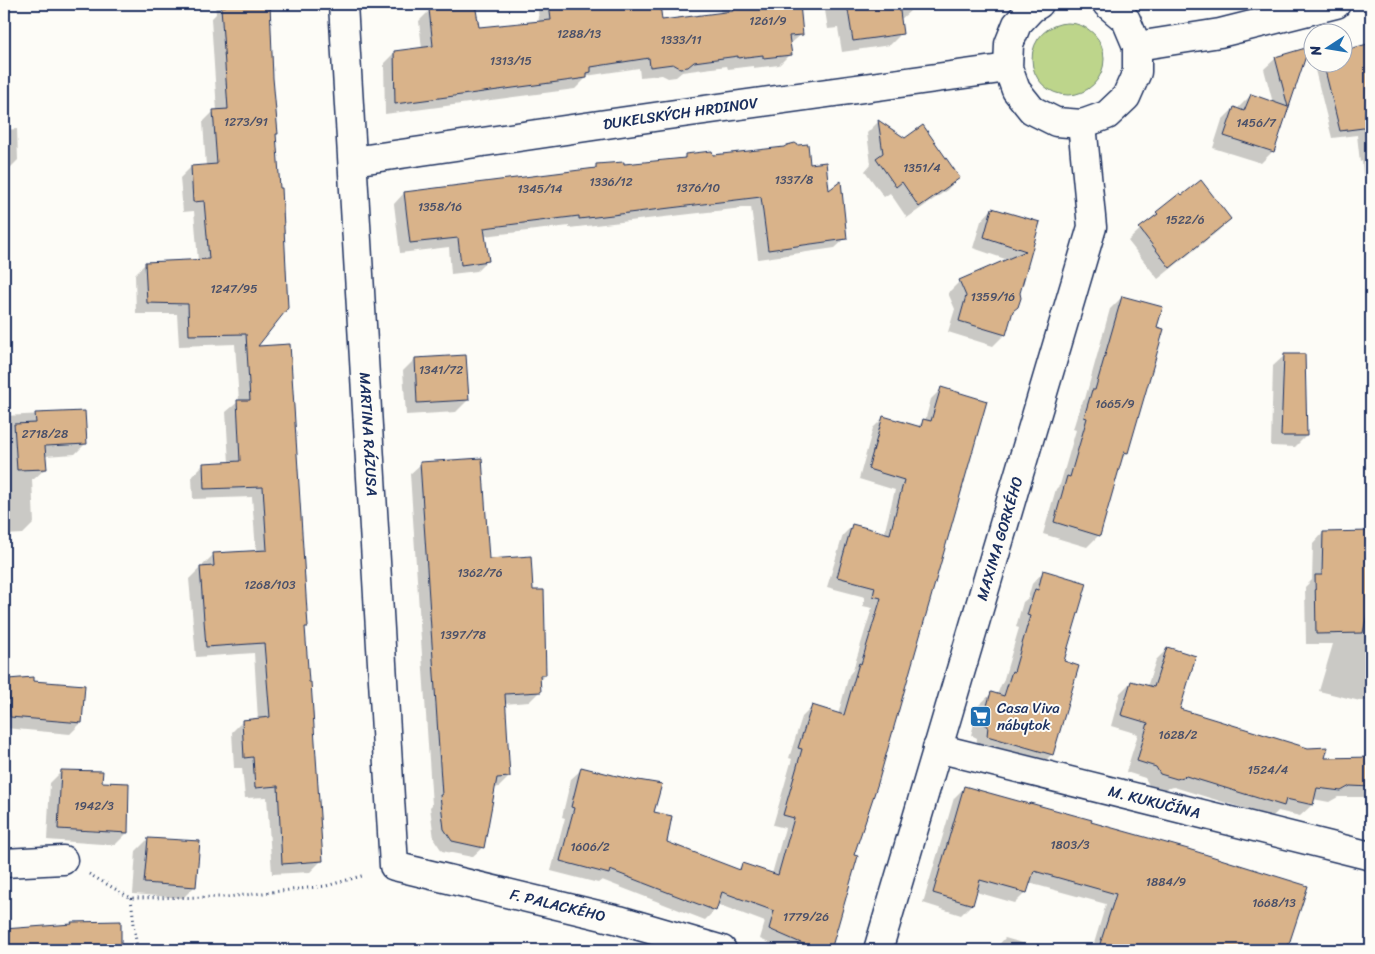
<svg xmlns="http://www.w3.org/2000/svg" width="1375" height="954" viewBox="0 0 1375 954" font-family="Sriracha,sans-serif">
	<rect width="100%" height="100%" fill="#fdfcf7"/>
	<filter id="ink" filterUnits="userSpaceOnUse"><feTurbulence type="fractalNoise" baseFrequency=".02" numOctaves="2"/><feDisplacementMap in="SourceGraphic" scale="10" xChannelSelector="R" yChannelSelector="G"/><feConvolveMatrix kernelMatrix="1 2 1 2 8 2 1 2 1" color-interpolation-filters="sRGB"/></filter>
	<g filter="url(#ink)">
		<circle fill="#bdd58b" stroke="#6c8274" cx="1068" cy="59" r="36"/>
		<g fill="#0003">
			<polygon points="215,4 267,4 274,107 277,134 275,135 255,348 306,626 304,629 321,861 310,872 272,874 267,797 245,798 242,768 234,768 232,732 243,721 258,720 254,653 196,657 189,579 200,568 203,568 203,565 214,554 256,551 252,497 193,499 192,476 203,465 229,463 226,412 239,401 235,344 179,346 177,314 136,314 135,274 146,263 198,261 194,211 183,212 180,178 191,167 206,166 203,122 214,111 217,111 211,19 216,14"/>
			<polygon points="439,4 453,4 439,6"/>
			<polygon points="545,4 659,4 661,21 721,14 719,4 784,4 784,7 802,34 789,45 790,54 779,65 753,68 753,66 728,69 727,66 682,72 676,77 668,78 662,75 640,77 639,68 586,76 586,78 575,89 385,114 384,63 395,52 422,49 419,21 430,10 478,29 539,22 538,11"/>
			<polygon points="824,4 909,4 910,11 900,20 902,33 890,45 842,52 838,28 828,29"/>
			<polygon points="1371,45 1371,174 1363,175 1362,161 1360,162 1357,135 1332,138 1314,66 1318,62 1342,62 1342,53"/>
			<polygon points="1307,49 1273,151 1261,163 1213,148 1222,120 1234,108 1238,110 1239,107 1251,95 1273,103 1264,69 1276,58"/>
			<polygon points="878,122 958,178 947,190 907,218 890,193 884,197 865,171 871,164 867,133"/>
			<polygon points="17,129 18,160 7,171 4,171 4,130"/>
			<polygon points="798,147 809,165 828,192 846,238 835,248 758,259 751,207 569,228 569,226 484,236 487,261 477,271 451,274 449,247 400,253 394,204 404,193 593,169 596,166 622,166 682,159 685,156 712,157"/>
			<polygon points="1180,194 1230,219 1218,231 1158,279 1128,241 1157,213"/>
			<polygon points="992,209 1038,223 1005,334 993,346 948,332 955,309 948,293 960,281 1008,260 973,248 981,221"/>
			<polygon points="1371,230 1371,247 1369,232"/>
			<polygon points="1122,297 1127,453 1121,459 1099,535 1087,547 1043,534 1056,489 1060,485 1076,430 1073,429 1081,403 1085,399 1110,309"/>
			<polygon points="1371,319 1371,398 1366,398 1365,325"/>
			<polygon points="1284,356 1306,436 1295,447 1271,446 1273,366"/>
			<polygon points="415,359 468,400 456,412 406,415 403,371"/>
			<polygon points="941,389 852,855 856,856 830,950 785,950 760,939 765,922 717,904 715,910 705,920 602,880 598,883 551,871 565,818 562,817 571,779 582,769 653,813 666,842 737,871 742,865 772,874 785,828 773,825 792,759 789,758 802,717 812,707 838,715 849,675 853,670 872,608 863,606 865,597 827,587 843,535 853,525 884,534 895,490 859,479 873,428 883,418 917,427 924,421 925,421 931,399"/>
			<polygon points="84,412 86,443 75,454 45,456 46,468 34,479 32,479 34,523 23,534 4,535 4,416"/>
			<polygon points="421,464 488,560 532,592 545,675 539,681 539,692 529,702 504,704 509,777 499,787 494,788 483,847 472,857 442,851 434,839 430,807 432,805 410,474"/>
			<polygon points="1323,533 1371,533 1371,701 1360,701 1319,691 1333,644 1306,644 1305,587 1312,580 1313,544"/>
			<polygon points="4,541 7,599 4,602"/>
			<polygon points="1043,572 1062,662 1052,754 1040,766 976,748 977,738 971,735 979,705 991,694 997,695 1001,685 1003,682 1019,628 1016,627 1023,602 1028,598 1032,584"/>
			<polygon points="1167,649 1178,710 1323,759 1371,758 1371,842 1369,797 1338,797 1329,802 1313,799 1312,805 1300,816 1278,811 1272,817 1174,787 1165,789 1149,785 1145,778 1126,772 1138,734 1111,726 1120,693 1131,682 1147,687 1156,660"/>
			<polygon points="32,679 32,683 81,723 70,734 5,728 8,770 4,773 4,680"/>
			<polygon points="62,771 127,833 115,845 47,840 50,783"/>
			<polygon points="965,787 1089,823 1273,944 1271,950 1189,950 1170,944 1168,950 1092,950 1106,904 1029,883 1026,892 1015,903 976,892 972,904 961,915 923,903 954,798"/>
			<polygon points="148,839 195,886 183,898 133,894 136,851"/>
			<polygon points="72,924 120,947 117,950 4,950 4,930 70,925"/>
			<polygon points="1005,938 1046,950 994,950"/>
		</g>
		<g fill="#d9b38a" stroke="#1b2f5e">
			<polygon points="226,4 270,4 273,78 278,134 276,134 280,188 282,188 288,308 258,346 290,344 308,627 305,627 309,682 311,682 323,861 282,864 278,786 255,788 253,757 244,758 242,720 270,717 264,643 206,647 200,567 214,566 213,553 267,550 263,487 204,489 203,463 240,461 237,400 250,400 246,334 189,335 188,304 147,303 145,262 209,259 204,201 193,202 191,166 217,164 213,110 228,109 221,7 226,6"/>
			<polygon points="475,4 479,27 551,20 549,4 660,4 662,20 733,11 733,4 759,4 760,8 800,4 803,35 789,36 792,55 763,58 763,55 738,58 738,56 694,62 688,67 680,68 673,64 650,67 649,58 591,67 591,72 587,73 587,78 395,104 394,51 433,46 429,9"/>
			<polygon points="847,4 899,4 903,34 853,41"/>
			<polygon points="1371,43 1371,127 1340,131 1323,62 1342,62 1342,51"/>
			<polygon points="1309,47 1274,152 1224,136 1234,107 1244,111 1251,94 1288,107 1275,57"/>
			<polygon points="878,120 905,138 923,125 960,178 919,207 902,182 896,187 876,158 883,153"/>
			<polygon points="795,143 798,145 808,144 810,164 826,162 829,190 841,181 847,239 768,250 761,197 579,219 579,216 484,228 489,261 461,265 458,238 410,243 404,192 596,168 596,164 624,162 624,164 685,158 685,154 712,151 713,155 784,147 787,145"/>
			<polygon points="1201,180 1231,219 1170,268 1139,228 1158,214 1156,212 1180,193 1182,195"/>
			<polygon points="992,208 1040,222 1020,293 1021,298 1018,307 1013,311 1006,335 959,321 966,296 959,280 1026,251 984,237"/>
			<polygon points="1122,296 1163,307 1157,327 1164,329 1128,453 1124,452 1100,536 1054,522 1067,476 1070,477 1087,418 1084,417 1092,390 1095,390"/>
			<polygon points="1284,354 1305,354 1307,436 1281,436"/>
			<polygon points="466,355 469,400 417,403 415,358"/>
			<polygon points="941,387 987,401 878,783 854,855 858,856 831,950 817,950 769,929 774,911 722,892 716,911 610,870 609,874 560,861 574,808 571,807 581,767 637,781 638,780 662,784 654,812 672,816 667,842 740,870 742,863 778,875 794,818 783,815 802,749 798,748 812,705 844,715 859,663 861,664 881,598 873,596 875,587 837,577 852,524 890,534 904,480 868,469 883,416 921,427 923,419 931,421"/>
			<polygon points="85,411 87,444 45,446 47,469 17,470 14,424 36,423 35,413"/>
			<polygon points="482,458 489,559 531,556 533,590 544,590 546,675 540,675 541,692 505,694 510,777 497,778 484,848 452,841 444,829 440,795 442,795 420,462"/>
			<polygon points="1371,531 1371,596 1363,633 1316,634 1315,575 1322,575 1323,532"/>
			<polygon points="1043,570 1087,583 1064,661 1079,666 1053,755 987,736 988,726 982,723 991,692 1004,696 1012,671 1014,672 1030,616 1027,615 1035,589 1038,590"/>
			<polygon points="1167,647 1196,656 1180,709 1308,748 1328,747 1325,758 1371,757 1371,787 1350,786 1341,791 1317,788 1313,805 1286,799 1284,806 1186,776 1177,779 1160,774 1156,767 1137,761 1148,723 1121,715 1131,681 1154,687"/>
			<polygon points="33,677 33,681 85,685 82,723 10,717 8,679"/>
			<polygon points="61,770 103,771 102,782 129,783 128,833 58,829"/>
			<polygon points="964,786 1029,804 1030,803 1092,820 1091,822 1188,849 1308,886 1287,950 1098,950 1116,894 1034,871 1027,893 980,880 973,905 933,893"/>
			<polygon points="148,838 200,841 196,887 144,883"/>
			<polygon points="121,921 121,947 104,948 104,950 4,950 4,929 72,924 71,922"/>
		</g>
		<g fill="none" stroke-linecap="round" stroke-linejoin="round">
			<defs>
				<g id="minor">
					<path id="s1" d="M343,4l51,862 225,54 103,30"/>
					<polyline points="1039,4 1032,8 1017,24 1009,44 1008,68 1016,90 1032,110 1056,122 1082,124 1107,115 1126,97 1137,72 1137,46 1126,20 1107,4"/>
					<polyline points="1137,46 1220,33 1336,4"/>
					<path id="s2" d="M353,161l308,-45 347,-48"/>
					<path id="s3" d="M937,748l434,108"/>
					<polyline points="4,863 63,860"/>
					<path id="s4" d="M878,950l214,-723 -10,-103"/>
				</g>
			</defs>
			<use href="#minor" stroke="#1b2f5e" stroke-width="31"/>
			<g stroke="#1b2f5e" stroke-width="3" stroke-dasharray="1 4" stroke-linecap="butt">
				<polyline points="89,874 131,898 227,897 326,886 365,875"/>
				<polyline points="131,898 137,950"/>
			</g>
			<use href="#minor" stroke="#fdfcf7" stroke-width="28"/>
		</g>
	</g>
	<defs>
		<symbol id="supermarket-square" viewBox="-11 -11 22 22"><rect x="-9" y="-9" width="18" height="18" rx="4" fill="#1f6fb2" stroke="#fdfcf7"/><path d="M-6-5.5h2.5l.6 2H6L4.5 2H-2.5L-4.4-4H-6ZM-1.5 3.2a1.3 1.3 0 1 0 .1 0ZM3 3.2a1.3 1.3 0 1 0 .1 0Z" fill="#fff"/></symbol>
	</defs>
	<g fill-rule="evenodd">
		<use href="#supermarket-square" x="968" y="704" width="25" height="25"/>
	</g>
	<g text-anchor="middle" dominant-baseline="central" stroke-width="4" stroke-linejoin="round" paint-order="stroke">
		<g font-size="12" fill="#4a5069">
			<text x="768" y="21">1261/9</text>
			<text x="579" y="34">1288/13</text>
			<text x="681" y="40">1333/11</text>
			<text x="511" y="61">1313/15</text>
			<text x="246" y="122">1273/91</text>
			<text x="1256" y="123">1456/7</text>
			<text x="922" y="168">1351/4</text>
			<text x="794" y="180">1337/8</text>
			<text x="611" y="182">1336/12</text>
			<text x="698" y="188">1376/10</text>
			<text x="540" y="189">1345/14</text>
			<text x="440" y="207">1358/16</text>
			<text x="1185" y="220">1522/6</text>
			<text x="234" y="289">1247/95</text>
			<text x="993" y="297">1359/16</text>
			<text x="441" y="370">1341/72</text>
			<text x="1115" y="404">1665/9</text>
			<text x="45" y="434">2718/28</text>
			<text x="480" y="573">1362/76</text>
			<text x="270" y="585">1268/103</text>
			<text x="463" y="635">1397/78</text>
			<text x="1178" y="735">1628/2</text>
			<text x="1268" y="770">1524/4</text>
			<text x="94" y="806">1942/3</text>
			<text x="1070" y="845">1803/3</text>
			<text x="590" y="847">1606/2</text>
			<text x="1166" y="882">1884/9</text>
			<text x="1274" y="903">1668/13</text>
			<text x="806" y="917">1779/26</text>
		</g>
		<g font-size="15" fill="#1b2f5e" stroke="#fdfcf7">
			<text stroke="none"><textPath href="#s2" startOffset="331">DUKELSKÝCH HRDINOV</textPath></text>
			<text stroke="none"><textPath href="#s1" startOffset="431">MARTINA RÁZUSA</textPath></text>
			<text stroke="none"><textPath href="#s4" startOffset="429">MAXIMA GORKÉHO</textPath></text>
			<text stroke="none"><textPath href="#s3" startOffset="224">M. KUKUČÍNA</textPath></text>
			<text stroke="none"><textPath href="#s1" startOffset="1032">F. PALACKÉHO</textPath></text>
		</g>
		<g font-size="15" fill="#1b2f5e" stroke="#fdfcf7" text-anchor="start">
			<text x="997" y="708">Casa Viva<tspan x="997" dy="17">nábytok</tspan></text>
		</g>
	</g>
	<rect width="1375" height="954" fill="none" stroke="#fdfcf7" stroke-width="20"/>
	<rect x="10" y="10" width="1355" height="934" fill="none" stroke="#1b2f5e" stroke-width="2" filter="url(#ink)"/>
	<g transform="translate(1328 48) rotate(258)"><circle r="24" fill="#fdfcf7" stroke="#a3aaba"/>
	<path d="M0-4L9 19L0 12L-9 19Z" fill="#1f6fb2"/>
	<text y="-8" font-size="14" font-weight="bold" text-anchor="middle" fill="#1b2f5e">N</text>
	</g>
</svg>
